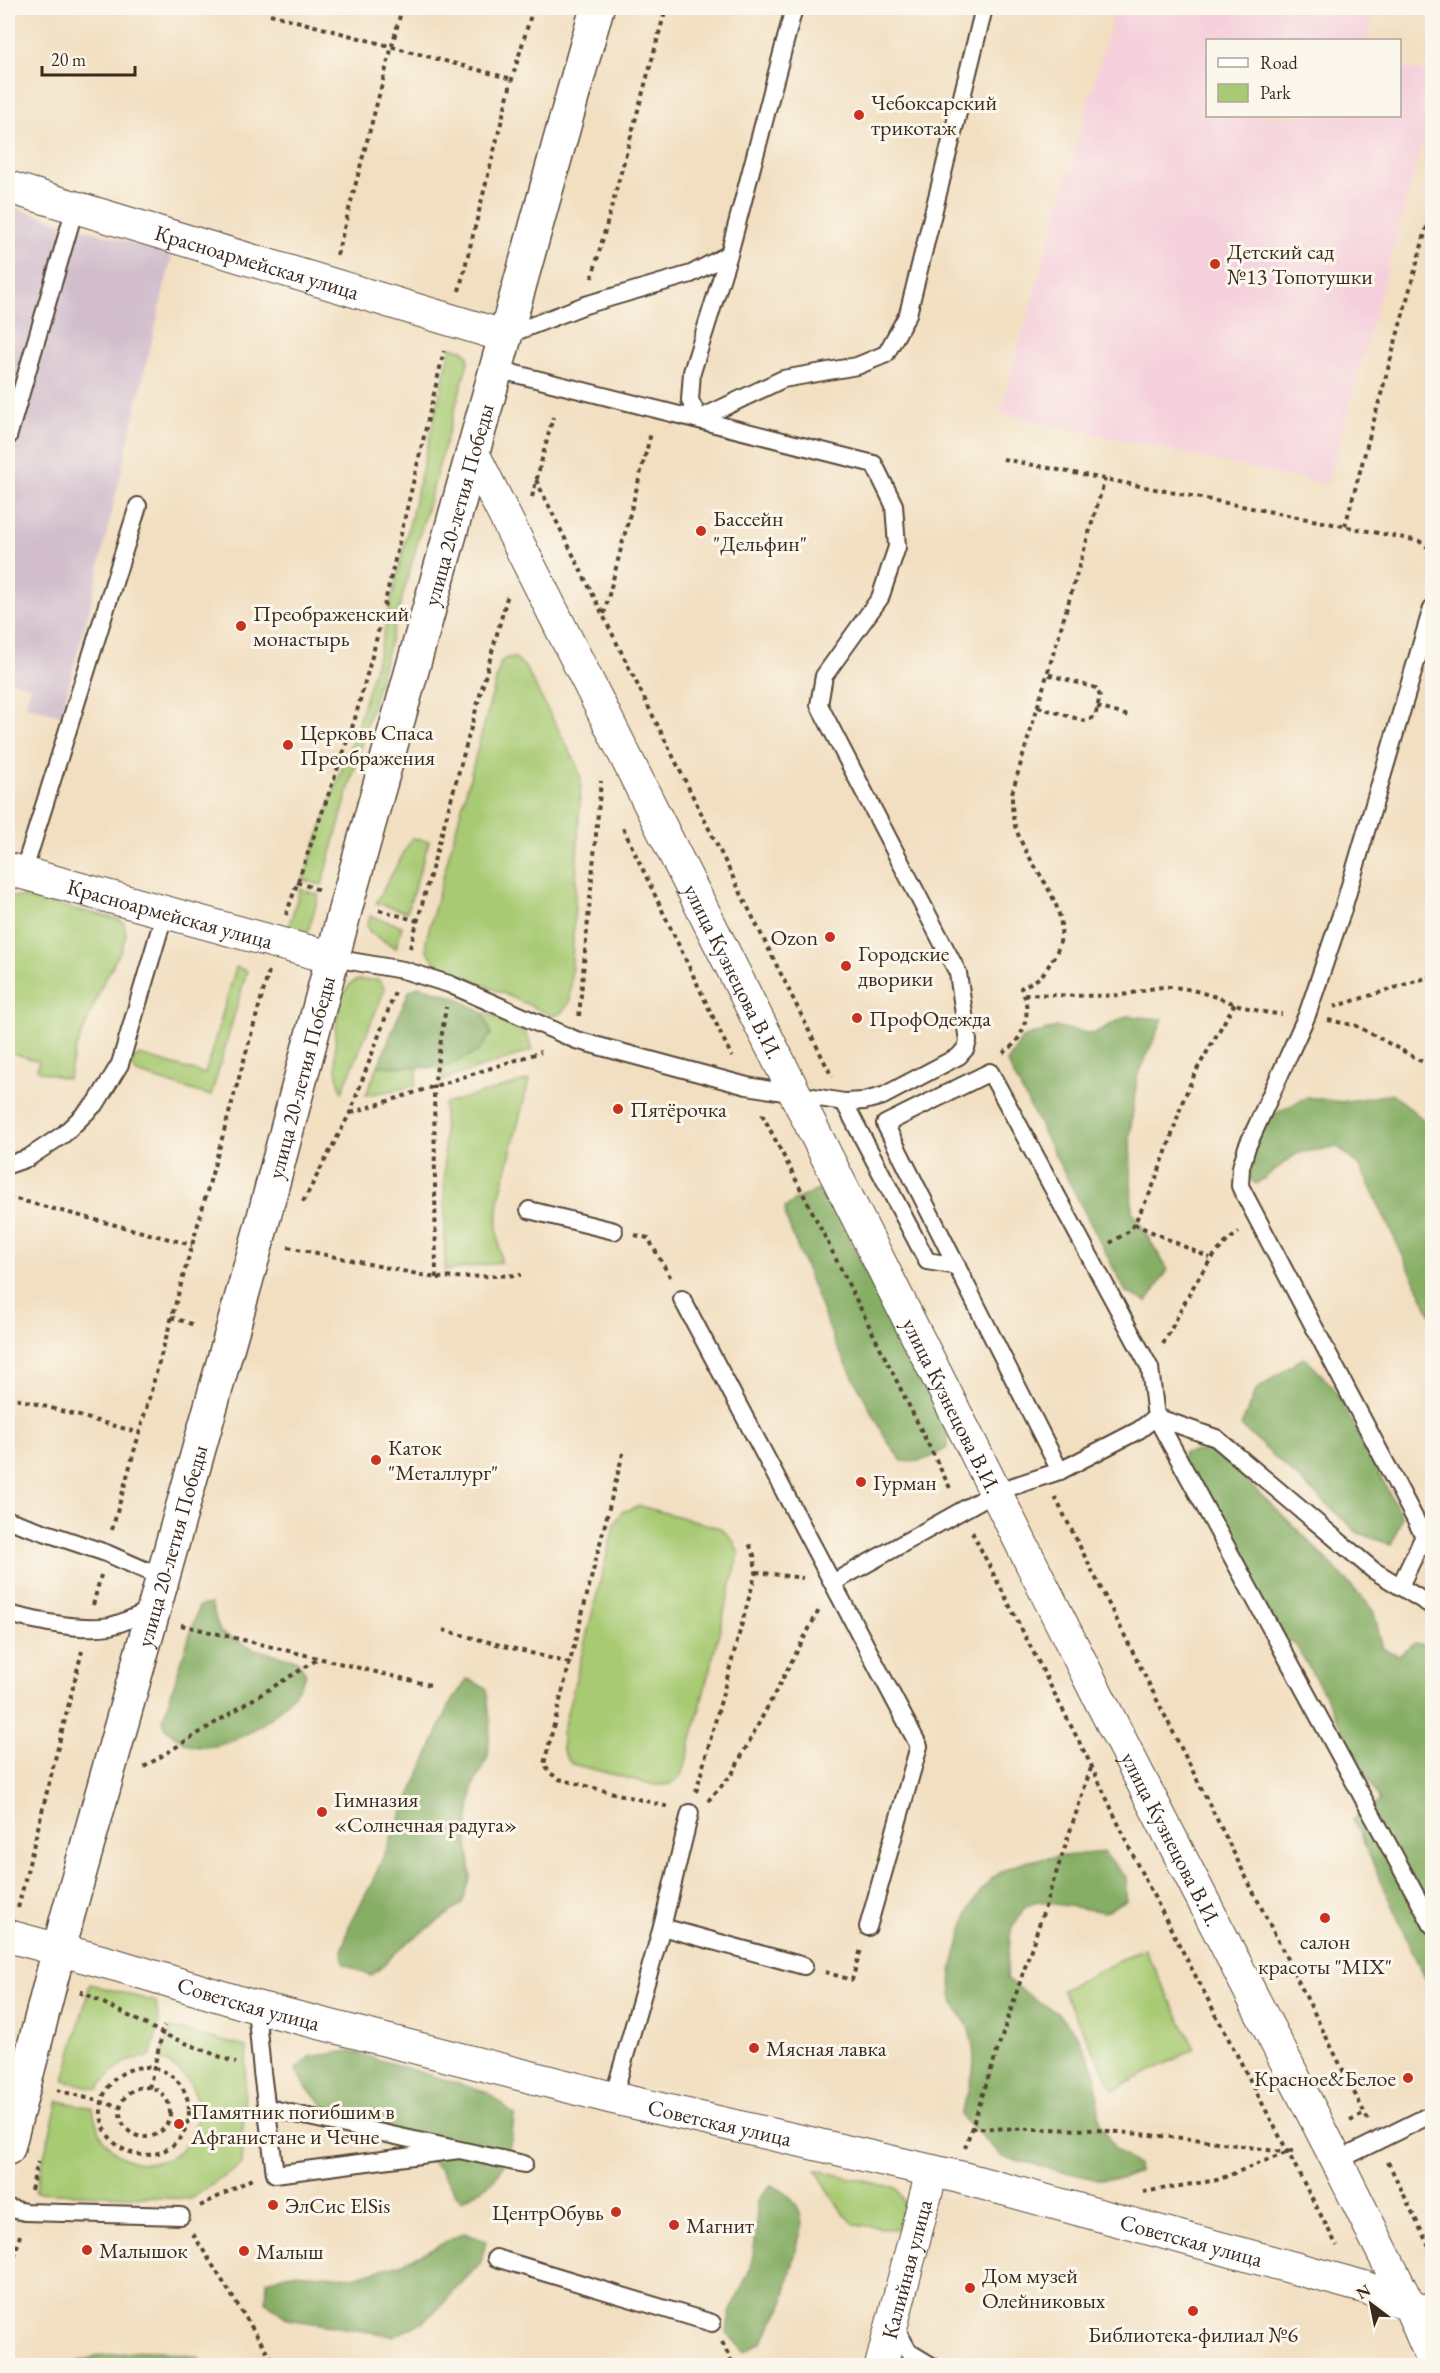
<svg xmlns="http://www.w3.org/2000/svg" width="1440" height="2373" viewBox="0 0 1440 2373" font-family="'EB Garamond',serif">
	<rect width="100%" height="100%" fill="#fbf7ec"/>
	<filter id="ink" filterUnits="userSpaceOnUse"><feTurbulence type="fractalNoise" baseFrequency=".0167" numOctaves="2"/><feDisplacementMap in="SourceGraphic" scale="12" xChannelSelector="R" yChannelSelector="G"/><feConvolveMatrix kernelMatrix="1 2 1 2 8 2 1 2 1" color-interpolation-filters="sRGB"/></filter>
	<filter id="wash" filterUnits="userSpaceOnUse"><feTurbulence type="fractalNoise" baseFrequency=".008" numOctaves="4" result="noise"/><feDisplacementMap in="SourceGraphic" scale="24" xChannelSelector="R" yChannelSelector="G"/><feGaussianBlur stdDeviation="1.35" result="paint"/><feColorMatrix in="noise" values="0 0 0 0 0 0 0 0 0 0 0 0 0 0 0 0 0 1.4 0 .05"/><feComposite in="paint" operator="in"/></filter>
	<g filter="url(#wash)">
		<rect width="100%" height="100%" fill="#f2dfc1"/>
		<polygon fill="#f5cfdb" points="1115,8 1373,8 1369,40 1208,40 1208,116 1400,116 1400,67 1432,73 1432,109 1327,485 1000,413"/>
		<polygon fill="#d1bdcc" points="8,206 172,255 99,567 99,572 61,715 26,706 30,686 8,680 8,260 12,246 8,244"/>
		<g fill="#a8ca73" stroke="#727a48" stroke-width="1.5">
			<polygon points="451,347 464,351 468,356 468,362 322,885 303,880 358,723 380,649"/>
			<polygon points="506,658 515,658 525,667 575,761 581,778 570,1002 561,1013 553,1016 436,963 427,951 426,940 501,662"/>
			<polygon points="412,838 429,841 407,912 376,903"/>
			<polygon points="300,889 319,895 306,938 286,936"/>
			<polygon points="8,896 28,898 117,919 124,923 126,935 121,950 102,985 75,1051 68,1079 41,1072 37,1069 39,1061 8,1052"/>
			<polygon points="370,916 402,926 396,948 370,933 367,925"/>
			<polygon points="236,967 247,971 211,1096 137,1073 132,1067 132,1060 140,1055 205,1074"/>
			<path d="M358,980h21l6,9 -43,103c-1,-5 -4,-11 -5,-17 -4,-22 -4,-88 21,-95z"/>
			<path d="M483,1013c25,7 42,9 50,37l-93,31 3,-13 36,-17 12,-17z"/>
			<polygon points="378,1066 418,1067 415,1086 366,1095"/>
			<polygon points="529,1080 499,1199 497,1227 501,1262 445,1271 444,1104"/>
			<path d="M640,1506l80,22c10,7 15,14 19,26l-55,216c-7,13 -14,16 -29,15l-83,-21c-10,-10 -11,-17 -10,-31l53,-210 7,-11z"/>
			<polygon points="1144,1948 1195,2049 1114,2090 1062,1990"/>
			<path d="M90,1984l66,18 3,23 -9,32c-24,1 -39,12 -51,32l-35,-8z"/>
			<path d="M170,2028l77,19 -6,118 -50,34 -156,-7 23,-91 35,7c12,84 115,64 103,-8 -3,-19 -19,-32 -35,-41z"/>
			<path d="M816,2170l80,18c10,14 10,21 7,37l-8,5 -40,-6 -11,-9z"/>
		</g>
		<g fill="#86ae65" stroke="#606c42" stroke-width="1.5">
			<polygon points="420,986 455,997 483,1013 491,1034 479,1051 443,1068 378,1066 409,991"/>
			<polygon points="1127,1016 1163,1019 1137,1077 1130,1135 1132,1211 1168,1270 1147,1302 1126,1292 1007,1062 1022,1038 1057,1027 1093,1034"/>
			<polygon points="1393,1094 1432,1127 1432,1317 1361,1168 1338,1147 1298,1153 1256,1184 1250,1179 1254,1131 1269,1117 1307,1097 1341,1102"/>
			<path d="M818,1190l9,4 119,237 2,6 -1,11c-15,10 -27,16 -45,13l-14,-19 -53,-99 -49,-125 -1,-10 12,-9z"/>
			<polygon points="1304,1357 1333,1387 1402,1517 1392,1545 1358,1533 1241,1426 1256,1390"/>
			<polygon points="1213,1449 1305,1537 1373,1609 1383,1649 1399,1655 1415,1643 1432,1646 1432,1758 1428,1759 1432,1785 1432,1893 1420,1892 1421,1917 1432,1941 1432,1991 1429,1988 1353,1819 1380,1801 1320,1686 1297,1647 1252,1607 1226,1520 1175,1472 1184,1453"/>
			<path d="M211,1604l9,28 34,17 43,11 9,14c-14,33 -66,74 -104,73 -15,0 -26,-10 -37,-19l-2,-9 36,-113z"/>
			<polygon points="468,1679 487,1689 490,1723 488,1757 473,1786 467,1835 471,1876 462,1904 403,1946 371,1976 344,1964 342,1951 350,1923 371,1885 451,1702"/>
			<path d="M1103,1852l23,25v23l-21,12 -68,-11 -13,7 -13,22 -5,48 32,24 19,10 21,24 17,35 5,52 15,26 22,16 1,7 -16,7h-27l-92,-22 -43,-42c12,-33 20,-54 8,-88 -4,-10 -14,-18 -15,-28 -5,-22 2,-41 8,-63 22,-83 69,-75 142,-84z"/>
			<path d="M350,2051l138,42 26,22c-1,20 -6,51 -21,66 -9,8 -23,14 -32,20l-21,-31 -24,-24 -89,-38 -23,-23 -8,-15 13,-13z"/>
			<path d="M771,2185c20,9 30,19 31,42l-20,80 -21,36 -17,9 -17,-20 3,-19 21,-46 5,-32 1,-30 2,-6z"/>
			<polygon points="464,2233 486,2241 481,2262 439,2308 422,2322 395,2336 288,2319 266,2302 267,2281 293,2273 353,2277 403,2263"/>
			<polygon points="153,2350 198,2357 205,2365 67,2365 98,2356"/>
		</g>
	</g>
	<g filter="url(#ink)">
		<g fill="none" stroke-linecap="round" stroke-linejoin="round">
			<defs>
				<g id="service">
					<polyline points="505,336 585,305 691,274 729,254 794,8"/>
					<polyline points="699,419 783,379 857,366 886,354 908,314 984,8"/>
					<polyline points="699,419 690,400 692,372 729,254"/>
					<polyline points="8,437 75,208"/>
					<polyline points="23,873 138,506"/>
					<polyline points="333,958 403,970 449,984 576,1040 747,1086 844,1102 864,1101 883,1096 959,1056 966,1048 968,1041 958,973 819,705 824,676 880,598 897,547 894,505 874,464 496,369"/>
					<polyline points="844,1102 927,1261 957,1266"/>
					<polyline points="8,1165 28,1158 64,1134 97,1102 120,1064 165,912"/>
					<polyline points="529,1210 614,1231"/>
					<polyline points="682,1299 919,1746 868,1927"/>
					<polyline points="1060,1471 885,1124 990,1072 1150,1368 1156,1417 1432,1925"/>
					<polyline points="8,1520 106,1553 163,1578"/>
					<polyline points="834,1582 995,1492 1060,1471 1139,1430 1156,1417 1216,1438 1373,1570 1432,1606"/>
					<polyline points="1400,1586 1424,1536 1240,1186 1241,1167 1247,1147 1307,1015 1343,909 1432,608"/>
					<path d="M8,1614c29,7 71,17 102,12 14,-3 30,-12 44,-17"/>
					<polyline points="662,1927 690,1813"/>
					<polyline points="256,2007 262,2072 275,2174 459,2150"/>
					<polyline points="613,2098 662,1927 804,1966"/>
					<polyline points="268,2108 524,2164"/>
					<polyline points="1337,2161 1432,2114"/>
					<polyline points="8,2208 25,2212 181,2216"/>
					<polyline points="496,2258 712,2323"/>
					<polyline points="893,2323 909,2352 932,2366"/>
				</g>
				<g id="minor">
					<path id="s1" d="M8,187l496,149"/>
					<path id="s2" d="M473,453l627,1247 237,461 72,144 23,54"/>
					<path id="s3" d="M8,869l325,89"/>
					<path id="s4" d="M8,1936l108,29 140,42 357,91 346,79 405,110 52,21"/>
					<path id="s5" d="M881,2366l51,-195"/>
				</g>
				<g id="tertiary">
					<path id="s6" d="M8,2148l59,-230 194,-690 87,-329 249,-891"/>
				</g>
			</defs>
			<use href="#service" stroke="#564536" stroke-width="20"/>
			<use href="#minor" stroke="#564536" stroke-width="34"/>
			<use href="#tertiary" stroke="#564536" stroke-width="36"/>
			<g stroke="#564536" stroke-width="4" stroke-dasharray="4.5 4.5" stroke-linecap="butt">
				<polyline points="270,14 512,79"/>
				<polyline points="337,255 402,8"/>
				<polyline points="592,278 666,8"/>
				<polyline points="459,291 512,79 533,8"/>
				<polyline points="1003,459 1419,541 1432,550"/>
				<polyline points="536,480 832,1077"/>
				<polyline points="532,497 553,417"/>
				<polyline points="1345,526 1432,208"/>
				<polyline points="604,614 651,433"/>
				<polyline points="1038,707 1085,721 1095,717 1100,696 1096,688 1047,674"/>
				<polyline points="1097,707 1129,716"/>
				<polyline points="623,828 732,1057"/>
				<polyline points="297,882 319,890"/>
				<polyline points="379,910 418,921"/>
				<polyline points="286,915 354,722 374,649 444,351"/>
				<polyline points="410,948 508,594"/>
				<path d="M1024,994c33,1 65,3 97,1 17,-2 32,-9 50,-8 39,2 73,26 111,27"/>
				<polyline points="1334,1007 1432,976"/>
				<polyline points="579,1016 601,781"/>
				<polyline points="1328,1020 1357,1026 1423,1062 1432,1064"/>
				<path d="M1003,1053c22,-13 30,-43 18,-65 6,-4 15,-7 20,-12 5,-5 9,-13 13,-19 25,-44 -21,-83 -36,-123 -6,-13 -6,-26 -6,-41l93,-314"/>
				<polyline points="351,1113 541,1052"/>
				<polyline points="762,1114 813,1213 951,1490"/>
				<polyline points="8,1197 192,1245"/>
				<polyline points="303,1202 350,1113 395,992"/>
				<polyline points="1134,1224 1210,1258"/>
				<polyline points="635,1235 648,1238 672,1280"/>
				<polyline points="1110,1243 1131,1230 1151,1191 1169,1144 1182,1103 1195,1073 1235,1003"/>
				<polyline points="288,1247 436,1278 521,1275"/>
				<polyline points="436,1278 434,1086 446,1007"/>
				<polyline points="171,1317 194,1325"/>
				<path d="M1163,1344c22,-39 39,-86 76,-112"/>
				<polyline points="8,1396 140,1433"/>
				<polyline points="623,1453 544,1764 550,1773 559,1779 669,1807"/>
				<polyline points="1055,1497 1368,2120"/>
				<polyline points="112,1530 269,971"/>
				<polyline points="972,1532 1092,1767 1138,1866 1337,2246"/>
				<polyline points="756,1572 803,1578"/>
				<polyline points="93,1605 101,1575"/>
				<polyline points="181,1625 430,1685"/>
				<polyline points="443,1630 569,1663"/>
				<polyline points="144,1767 318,1659"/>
				<polyline points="696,1792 756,1572 754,1555 748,1541"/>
				<polyline points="708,1801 732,1774 820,1608"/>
				<polyline points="18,1908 82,1651"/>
				<polyline points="825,1972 852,1980 861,1949"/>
				<polyline points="81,1995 82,1992 168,2036 236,2063"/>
				<circle cx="145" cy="2111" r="44"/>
				<circle cx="145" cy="2112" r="25"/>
				<polyline points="149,2088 164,2026"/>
				<polyline points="57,2090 120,2107"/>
				<polyline points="1350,2121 1364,2114"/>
				<polyline points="971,2128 1097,2130 1203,2140 1288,2153"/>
				<polyline points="965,2148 1091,1768"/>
				<polyline points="1388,2162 1432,2253"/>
				<polyline points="31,2190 38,2162"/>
				<polyline points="1143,2192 1217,2180 1296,2149"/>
				<polyline points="200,2206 252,2179"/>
				<polyline points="193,2234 276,2366"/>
				<polyline points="8,2283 20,2235"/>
				<polyline points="722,2342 734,2366"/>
			</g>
			<use href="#service" stroke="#fff" stroke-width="16"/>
			<use href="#minor" stroke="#fff" stroke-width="32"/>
			<use href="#tertiary" stroke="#fff" stroke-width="33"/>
		</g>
	</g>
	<g fill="#c8321e" stroke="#fbf7ec" stroke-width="2">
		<circle cx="859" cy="115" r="6"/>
		<circle cx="1215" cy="264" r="6"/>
		<circle cx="701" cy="531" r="6"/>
		<circle cx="241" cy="626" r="6"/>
		<circle cx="288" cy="745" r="6"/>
		<circle cx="830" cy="937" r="6"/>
		<circle cx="846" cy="966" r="6"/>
		<circle cx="857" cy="1018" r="6"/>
		<circle cx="618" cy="1109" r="6"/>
		<circle cx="376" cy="1460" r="6"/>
		<circle cx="861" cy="1482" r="6"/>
		<circle cx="322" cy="1812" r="6"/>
		<circle cx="1325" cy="1918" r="6"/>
		<circle cx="754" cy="2048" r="6"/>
		<circle cx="1408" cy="2078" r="6"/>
		<circle cx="179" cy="2124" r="6"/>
		<circle cx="273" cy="2205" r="6"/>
		<circle cx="616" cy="2212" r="6"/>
		<circle cx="674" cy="2225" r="6"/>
		<circle cx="87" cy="2250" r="6"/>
		<circle cx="244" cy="2251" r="6"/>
		<circle cx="970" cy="2288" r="6"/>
		<circle cx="1193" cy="2311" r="6"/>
	</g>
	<g text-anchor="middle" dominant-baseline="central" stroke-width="6" stroke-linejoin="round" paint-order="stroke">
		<g font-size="22" fill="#3b2a1e" stroke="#fbf7ec" text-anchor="start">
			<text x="871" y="102">Чебоксарский<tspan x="871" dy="25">трикотаж</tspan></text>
			<text x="1227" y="251">Детский сад<tspan x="1227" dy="25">№13 Топотушки</tspan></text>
			<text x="713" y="518">Бассейн<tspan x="713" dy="25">"Дельфин"</tspan></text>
			<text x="253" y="613">Преображенский<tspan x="253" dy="25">монастырь</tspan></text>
			<text x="300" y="732">Церковь Спаса<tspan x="300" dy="25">Преображения</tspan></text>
			<text x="818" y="937" text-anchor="end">Ozon</text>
			<text x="858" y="953">Городские<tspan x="858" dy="25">дворики</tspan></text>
			<text x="869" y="1018">ПрофОдежда</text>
			<text x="630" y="1109">Пятёрочка</text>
			<text x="388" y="1447">Каток<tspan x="388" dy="25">"Металлург"</tspan></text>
			<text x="873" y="1482">Гурман</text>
			<text x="334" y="1799">Гимназия<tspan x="334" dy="25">«Солнечная радуга»</tspan></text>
			<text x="1325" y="1941" text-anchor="middle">салон<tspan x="1325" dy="25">красоты "MIX"</tspan></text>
			<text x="766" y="2048">Мясная лавка</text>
			<text x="1396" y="2078" text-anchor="end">Красное&amp;Белое</text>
			<text x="191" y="2111">Памятник погибшим в<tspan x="191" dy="25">Афганистане и Чечне</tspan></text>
			<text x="285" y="2205">ЭлСис ElSis</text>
			<text x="604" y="2212" text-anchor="end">ЦентрОбувь</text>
			<text x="686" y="2225">Магнит</text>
			<text x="99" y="2250">Малышок</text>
			<text x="256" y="2251">Малыш</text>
			<text x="982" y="2275">Дом музей<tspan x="982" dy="25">Олейниковых</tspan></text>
			<text x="1193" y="2334" text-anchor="middle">Библиотека-филиал №6</text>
		</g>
		<g font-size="22" fill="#3b2a1e" stroke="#fbf7ec">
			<text stroke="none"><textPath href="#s1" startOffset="260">Красноармейская улица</textPath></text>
			<text stroke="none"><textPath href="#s6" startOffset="1704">улица 20-летия Победы</textPath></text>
			<text stroke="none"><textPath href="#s3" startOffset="168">Красноармейская улица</textPath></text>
			<text stroke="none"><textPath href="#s2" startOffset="580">улица Кузнецова В.И.</textPath></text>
			<text stroke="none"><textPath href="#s6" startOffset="1110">улица 20-летия Победы</textPath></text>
			<text stroke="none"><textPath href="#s2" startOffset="1066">улица Кузнецова В.И.</textPath></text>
			<text stroke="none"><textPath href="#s6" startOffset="624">улица 20-летия Победы</textPath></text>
			<text stroke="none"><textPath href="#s2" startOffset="1552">улица Кузнецова В.И.</textPath></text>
			<text stroke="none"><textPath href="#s4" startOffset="250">Советская улица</textPath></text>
			<text stroke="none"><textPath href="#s4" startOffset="736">Советская улица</textPath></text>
			<text stroke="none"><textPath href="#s4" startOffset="1222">Советская улица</textPath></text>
			<text stroke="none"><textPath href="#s5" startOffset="100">Калийная улица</textPath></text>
		</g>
	</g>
	<rect width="1440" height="2373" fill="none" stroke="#fbf7ec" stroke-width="30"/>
	<rect x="1206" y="39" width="195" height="78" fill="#fbf7ec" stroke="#aea59a" stroke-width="1.5"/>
	<rect x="1218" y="58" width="30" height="9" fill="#ffffff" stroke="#aea59a" stroke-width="1.5"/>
	<text x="1260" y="69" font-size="18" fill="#3b2a1e">Road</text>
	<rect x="1218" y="84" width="30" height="18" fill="#a8ca73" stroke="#aea59a" stroke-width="1.5"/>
	<text x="1260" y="99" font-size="18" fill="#3b2a1e">Park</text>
	<g transform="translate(1371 2304) rotate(328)" stroke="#fbf7ec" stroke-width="4.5" paint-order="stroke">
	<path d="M0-4.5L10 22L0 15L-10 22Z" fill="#3b2a1e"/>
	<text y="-9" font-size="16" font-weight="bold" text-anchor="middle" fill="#3b2a1e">N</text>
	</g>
	<path d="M42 66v9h93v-9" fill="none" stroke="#3b2a1e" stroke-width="3"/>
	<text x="51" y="66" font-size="18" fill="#3b2a1e" stroke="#fbf7ec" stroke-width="4.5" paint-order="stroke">20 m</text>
</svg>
